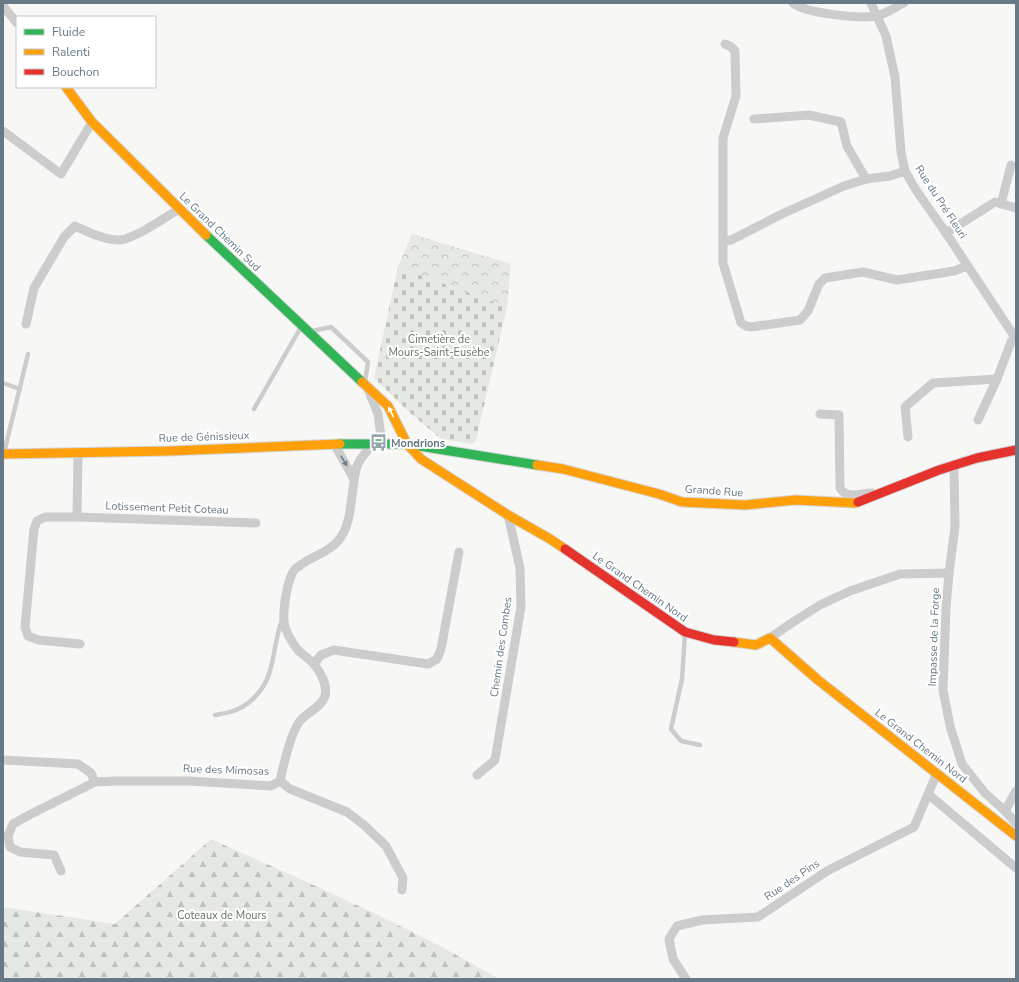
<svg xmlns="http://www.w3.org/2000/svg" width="1019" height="982" viewBox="0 0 1019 982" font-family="'Nunito Sans',sans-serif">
	<defs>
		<pattern id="forest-firs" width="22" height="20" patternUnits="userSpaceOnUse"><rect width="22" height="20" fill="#e6e9e3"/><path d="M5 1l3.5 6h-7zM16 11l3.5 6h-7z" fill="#bec2be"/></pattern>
		<pattern id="cemetery-stones" width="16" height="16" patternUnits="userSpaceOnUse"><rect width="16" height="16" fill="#e6e9e3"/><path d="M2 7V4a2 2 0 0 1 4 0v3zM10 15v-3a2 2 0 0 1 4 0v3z" fill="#bec2be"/></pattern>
		<pattern id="park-crowns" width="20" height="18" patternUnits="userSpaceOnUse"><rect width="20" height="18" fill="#e6e9e3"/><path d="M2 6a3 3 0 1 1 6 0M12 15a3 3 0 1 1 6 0" fill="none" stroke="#bec2be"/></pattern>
	</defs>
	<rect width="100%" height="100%" fill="#f7f7f6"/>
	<path fill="url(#forest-firs)" d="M211,839c97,44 196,86 288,140h-496v-72l112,17z"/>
	<polygon fill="url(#cemetery-stones)" points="398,267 507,307 476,440 473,444 441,439 408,411 374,378"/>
	<polygon fill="url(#park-crowns)" points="412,234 511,264 507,307 398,267"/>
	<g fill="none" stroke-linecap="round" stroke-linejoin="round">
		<defs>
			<g id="fast">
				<polyline points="206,235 362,382"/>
				<polyline points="340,444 407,444 537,465"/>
			</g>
			<g id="slow">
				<polyline points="66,87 92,122 206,235"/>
				<polyline points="362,382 388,406 407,444 421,459 508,515 550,539 565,549"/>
				<polyline points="3,454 169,451 340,444"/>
				<polyline points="537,465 563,469 659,494 682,502 745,505 796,500 855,503 858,502"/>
				<polyline points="734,642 756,645 770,638 818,680 1016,836"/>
			</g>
			<g id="jam">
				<polyline points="858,502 939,470 977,458 1016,450"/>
				<polyline points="565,549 685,632 714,640 734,642"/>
			</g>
		</defs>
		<use href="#fast" stroke="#d4d5d6" stroke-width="11"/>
		<use href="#slow" stroke="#d4d5d6" stroke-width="11"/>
		<use href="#jam" stroke="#d4d5d6" stroke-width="11"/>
		<g stroke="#cccccd" stroke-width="4.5">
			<polyline points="312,331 331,327 368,362 365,382"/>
			<polyline points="3,383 20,389"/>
			<polyline points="254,409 301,327"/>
			<polyline points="4,453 28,354"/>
			<polyline points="685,634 682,679 671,729 681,741 700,745"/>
			<path d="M215,715c6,-1 13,-2 18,-4 16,-5 31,-21 36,-37 6,-18 6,-36 13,-54"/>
		</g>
		<g stroke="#cccccd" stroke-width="9">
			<path d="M793,3c12,10 66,16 82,13 10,-1 20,-9 29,-13"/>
			<polyline points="871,3 886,36 891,59 895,77 901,152 905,171 916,190 946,233 1016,339"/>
			<polyline points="3,6 17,23"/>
			<polyline points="725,44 730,46 735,51 736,96 723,138 723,263 741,323 746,326 751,327 800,320 808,311 819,284 825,278 863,272 897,280 954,271 967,266"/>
			<polyline points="754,119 809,115 841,122 847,146 866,179"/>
			<polyline points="3,131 61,174 92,122"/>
			<polyline points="1001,204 1011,165"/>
			<polyline points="946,233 995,202 1016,208"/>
			<polyline points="723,241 731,240 741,235 782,214 844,186 866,179 890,176 905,171"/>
			<path d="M26,324l8,-36 30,-51 11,-11c13,6 29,14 44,14 16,-1 45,-22 60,-31"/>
			<polyline points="368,389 378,414 382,444"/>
			<path d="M820,414l19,1 1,73c7,12 21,5 32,5l1,1"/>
			<polyline points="978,420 997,379"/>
			<polyline points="908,437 905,407 933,383 997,379 1011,342 1015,338"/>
			<polyline points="334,444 354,479"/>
			<polyline points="78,453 77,517 45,517 37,521 34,529 25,627 28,636 39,640 80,644"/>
			<polyline points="954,465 955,527 949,573 946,608 943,690 950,726 962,764 985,793 1005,811 1016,823"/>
			<polyline points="77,517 256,523"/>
			<polyline points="770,638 790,624 820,605 850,591 900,574 949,573"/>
			<polyline points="314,664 321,655 334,650 428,664 437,659 441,649 459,552"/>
			<polyline points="3,760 78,764 91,773 95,782"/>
			<polyline points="477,775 495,760 521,607 520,568 508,515"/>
			<polyline points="280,781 290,789 347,812 364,825 386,846 403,878 402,890"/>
			<polyline points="928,794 1016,868"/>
			<polyline points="1005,811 1016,791"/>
			<path d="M61,871l-7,-16 -34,-3 -10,-5 -2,-11 5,-12 18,-10 64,-32 21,-1h72l83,5 9,-5c3,-14 11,-49 20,-60 7,-9 21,-13 25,-25 3,-11 -5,-25 -12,-33 -5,-5 -11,-9 -16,-14 -5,-7 -12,-19 -13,-27 -1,-13 3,-43 11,-53 3,-2 7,-5 10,-7 11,-7 25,-11 33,-21 16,-18 12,-52 19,-75 3,-8 11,-16 16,-22"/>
			<polyline points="686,979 673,959 669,939 677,926 702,920 758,917 827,871 914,827 937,773"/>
		</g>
		<use href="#fast" stroke="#30b455" stroke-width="9"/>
		<use href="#slow" stroke="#ff9f0a" stroke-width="9"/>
		<use href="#jam" stroke="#e5322d" stroke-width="9"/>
	</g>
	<defs><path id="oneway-solid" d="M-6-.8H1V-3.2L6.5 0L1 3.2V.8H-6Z"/></defs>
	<use fill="#fff" href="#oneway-solid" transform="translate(391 412) rotate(-116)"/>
	<use fill="#6c7d8a" href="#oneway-solid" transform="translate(344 461) rotate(59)"/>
	<defs>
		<symbol id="bus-bare" viewBox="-9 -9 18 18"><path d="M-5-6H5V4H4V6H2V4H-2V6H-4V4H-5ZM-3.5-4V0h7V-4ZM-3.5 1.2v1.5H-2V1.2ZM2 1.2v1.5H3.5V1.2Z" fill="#99a5ad" stroke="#fff" stroke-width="2.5" paint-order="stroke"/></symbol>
	</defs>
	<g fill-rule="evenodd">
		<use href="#bus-bare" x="366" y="430" width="25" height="25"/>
	</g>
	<g text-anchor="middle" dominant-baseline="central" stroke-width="4" stroke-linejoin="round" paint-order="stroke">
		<g font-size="11" fill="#677986" stroke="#fff">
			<text transform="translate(941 202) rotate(57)">Rue du Pré Fleuri</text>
			<text transform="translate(220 232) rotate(44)">Le Grand Chemin Sud</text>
			<text transform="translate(204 437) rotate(-2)">Rue de Génissieux</text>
			<text transform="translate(714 491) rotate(4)">Grande Rue</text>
			<text transform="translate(167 508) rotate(2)">Lotissement Petit Coteau</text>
			<text transform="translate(640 587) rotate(35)">Le Grand Chemin Nord</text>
			<text transform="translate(934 637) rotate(-88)">Impasse de la Forge</text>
			<text transform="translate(501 647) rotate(-82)">Chemin des Combes</text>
			<text transform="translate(921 746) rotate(38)">Le Grand Chemin Nord</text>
			<text transform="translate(226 770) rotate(2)">Rue des Mimosas</text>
			<text transform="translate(792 880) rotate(-34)">Rue des Pins</text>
		</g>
		<g font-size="11" fill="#667862" stroke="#fff">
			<text x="439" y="339">Cimetière de<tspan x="439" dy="13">Mours-Saint-Eusèbe</tspan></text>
			<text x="222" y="915">Coteaux de Mours</text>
		</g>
		<g font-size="11" font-weight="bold" fill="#677986" stroke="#fff" text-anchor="start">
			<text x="391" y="443">Mondrions</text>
		</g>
	</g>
	<rect width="1019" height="982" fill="none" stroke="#677986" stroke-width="8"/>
	<rect x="16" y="16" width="140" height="72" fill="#ffffff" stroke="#c2c9cf"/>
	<rect x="24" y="29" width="20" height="6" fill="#30b455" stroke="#c2c9cf"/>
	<text x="52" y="36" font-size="12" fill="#677986">Fluide</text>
	<rect x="24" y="49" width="20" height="6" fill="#ff9f0a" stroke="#c2c9cf"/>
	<text x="52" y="56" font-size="12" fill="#677986">Ralenti</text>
	<rect x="24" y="69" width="20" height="6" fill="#e5322d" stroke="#c2c9cf"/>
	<text x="52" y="76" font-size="12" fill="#677986">Bouchon</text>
</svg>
